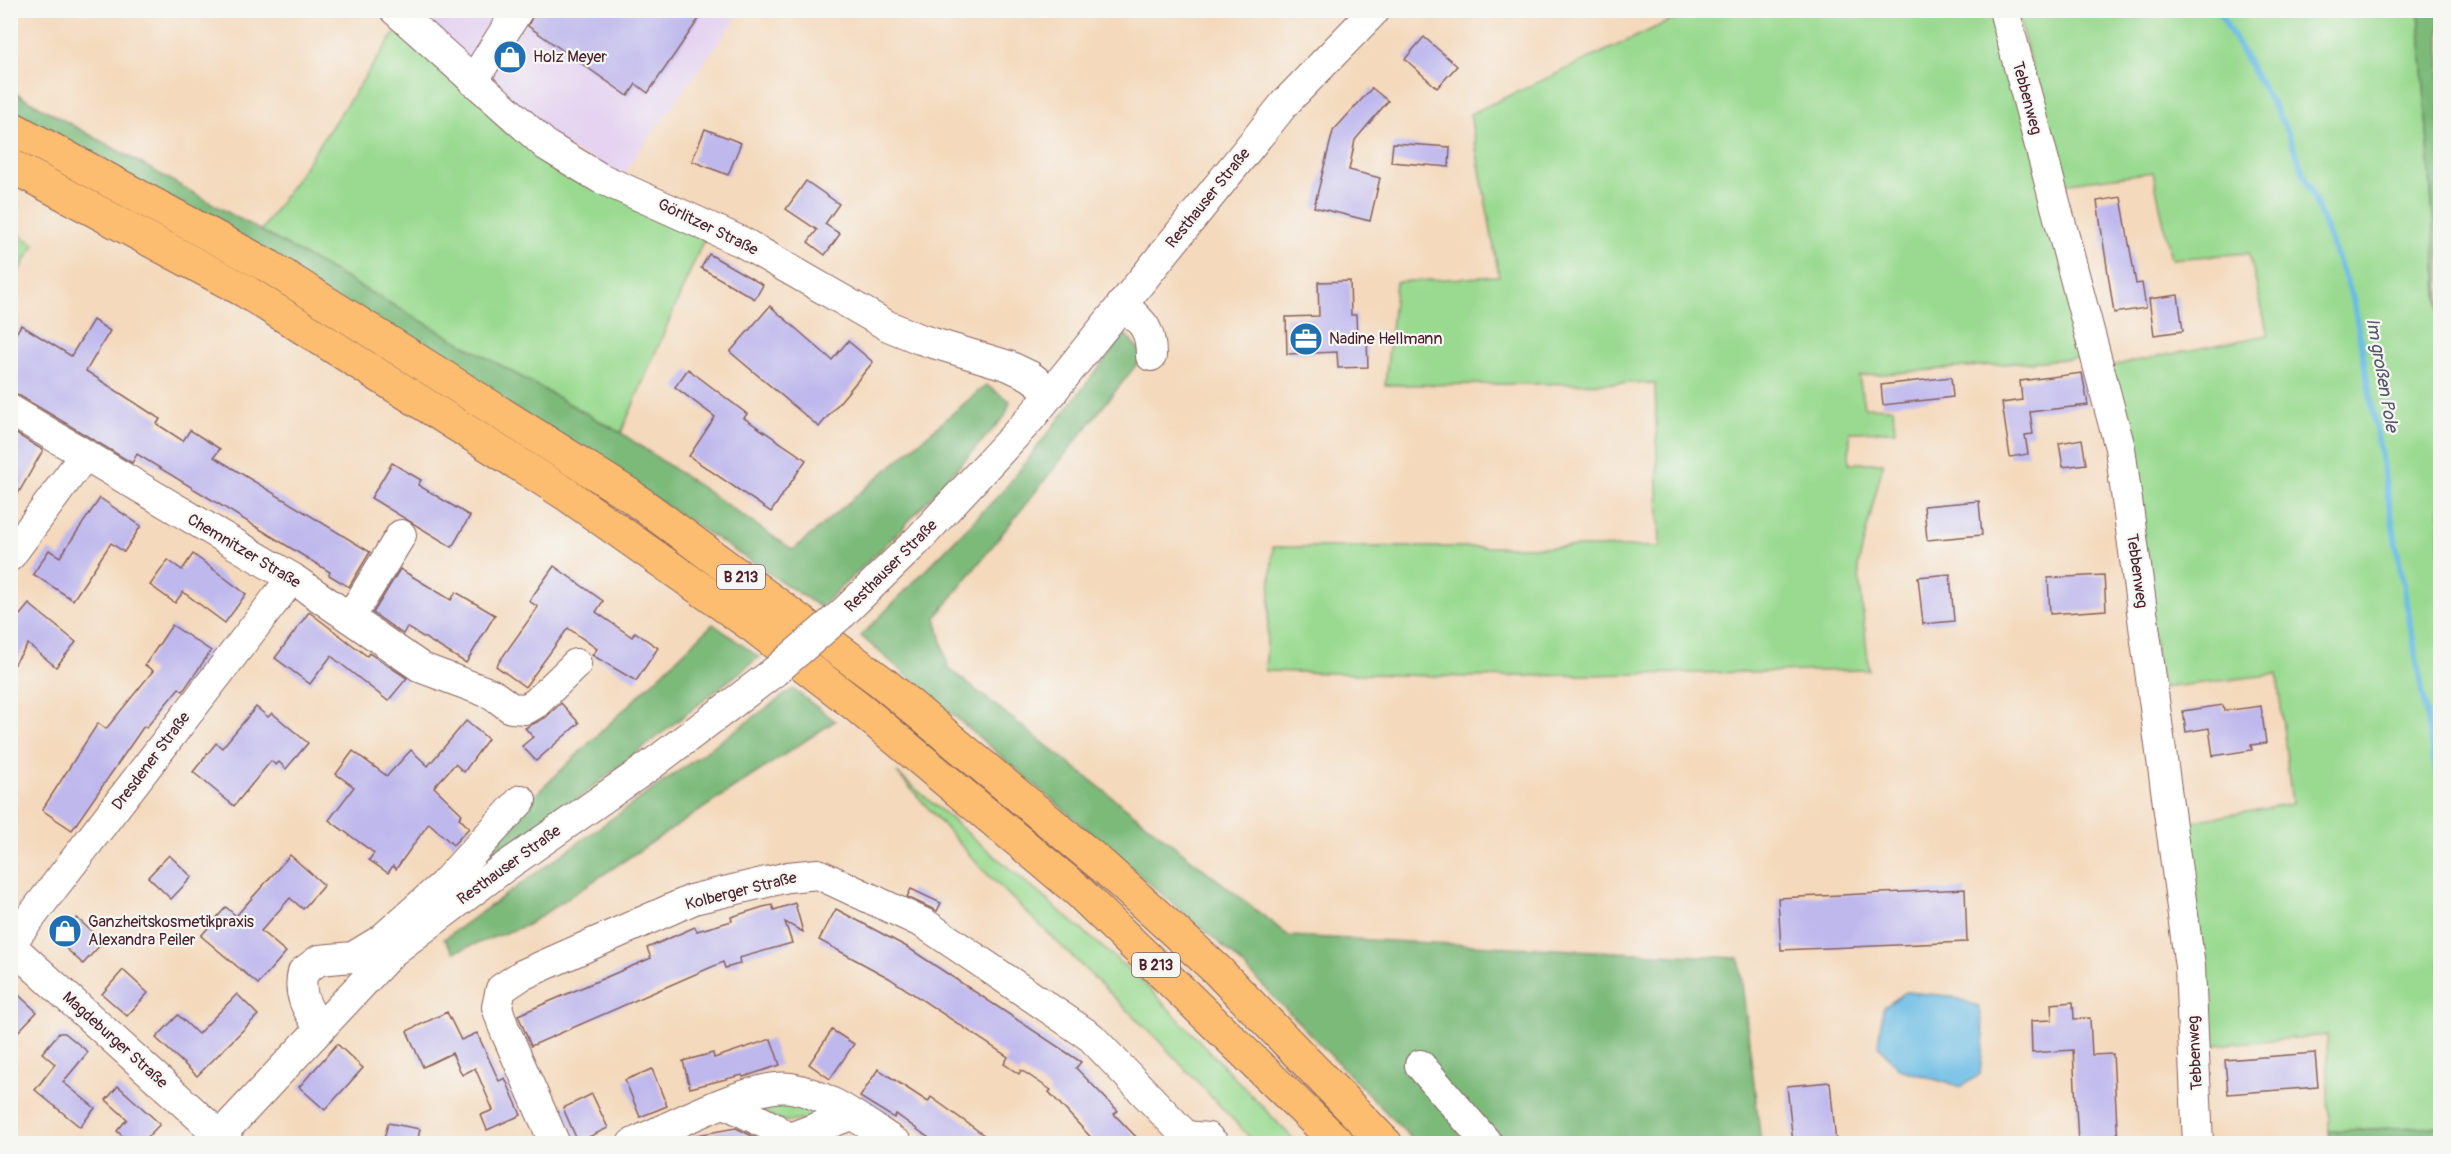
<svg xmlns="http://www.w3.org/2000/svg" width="2451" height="1154" viewBox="0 0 2451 1154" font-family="Pangolin,sans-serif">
	<rect width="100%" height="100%" fill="#f6f6f2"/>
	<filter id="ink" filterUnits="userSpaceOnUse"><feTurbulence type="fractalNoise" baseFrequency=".0167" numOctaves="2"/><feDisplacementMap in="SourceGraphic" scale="12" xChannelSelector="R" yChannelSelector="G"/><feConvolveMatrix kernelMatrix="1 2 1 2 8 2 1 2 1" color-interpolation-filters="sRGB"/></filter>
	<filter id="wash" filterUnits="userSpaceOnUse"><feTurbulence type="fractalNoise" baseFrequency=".008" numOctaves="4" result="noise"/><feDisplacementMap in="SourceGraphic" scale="24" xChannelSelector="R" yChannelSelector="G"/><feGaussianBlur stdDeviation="1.35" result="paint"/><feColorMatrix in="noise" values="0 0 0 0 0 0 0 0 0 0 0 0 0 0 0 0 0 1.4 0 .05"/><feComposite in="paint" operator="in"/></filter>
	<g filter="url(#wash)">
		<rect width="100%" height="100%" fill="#f4d9bc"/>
		<polygon fill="#e5d3f1" points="404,11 742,11 636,155 624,175 556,142"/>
		<g fill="#9ada90" stroke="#727c5e" stroke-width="1.5">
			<polygon points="1691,11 1998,11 2088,357 1859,376 1864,407 1893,408 1895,431 1850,432 1849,463 1883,463 1858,566 1869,670 1469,677 1265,671 1273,547 1660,547 1655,383 1385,385 1396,282 1499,276 1470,114"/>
			<polygon points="2017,11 2419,11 2440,324 2440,1126 2329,1131 2327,1035 2204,1046 2182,823 2292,804 2277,674 2162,688 2110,366 2268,335 2249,253 2171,259 2153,172 2062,184"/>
			<polygon points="398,28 544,155 706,234 621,433 261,231"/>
			<polygon points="11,229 35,245 11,283"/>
			<polygon points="897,773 1142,981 1297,1143 1255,1143 1157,1039 983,870"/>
			<path d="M771,1102h17l37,11c-32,10 -41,15 -68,-8z"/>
		</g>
		<g fill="#7bba7a" stroke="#626c52" stroke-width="1.5">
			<polygon points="2419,11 2440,11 2440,324"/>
			<polygon points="10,90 621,433 793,550 986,385 1010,401 1005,416 894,537 820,607 635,485 11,113"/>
			<polygon points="1125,334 1144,355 936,617 948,668 1289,936 1739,958 1761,1143 1416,1143 1233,955 861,636 1004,490"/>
			<polygon points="713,624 759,657 493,865 466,869 503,826"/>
			<polygon points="793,689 835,721 527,925 454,952 444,939"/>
			<polygon points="2440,1126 2440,1143 2330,1143 2329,1131"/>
		</g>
		<polygon fill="#68bbe4" stroke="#596d88" stroke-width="1.5" points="1906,992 1950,996 1978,1006 1984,1035 1980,1074 1961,1087 1899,1069 1878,1045 1883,1008"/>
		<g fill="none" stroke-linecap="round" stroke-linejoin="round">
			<polyline stroke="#68bbe4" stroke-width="6" points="2218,10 2287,130 2353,298 2436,771"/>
		</g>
		<g id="blocks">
			<g fill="#bfb8ed">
				<polygon points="535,10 705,10 648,93 636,84 628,96 528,26"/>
				<polygon points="1424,37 1457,66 1437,88 1405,59"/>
				<polygon points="1372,88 1388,101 1355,140 1349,170 1380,178 1370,221 1314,207 1333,131"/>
				<polygon points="705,129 741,143 728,175 692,161"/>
				<polygon points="1393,143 1450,147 1449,167 1391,162"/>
				<polygon points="806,181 839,204 825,224 840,234 825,255 808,242 817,230 786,209"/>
				<polygon points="2121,197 2136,284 2142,283 2146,308 2114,313 2097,201"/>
				<polygon points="709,254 763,285 755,299 701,268"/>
				<polygon points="1350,281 1351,315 1356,315 1357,340 1367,340 1368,367 1338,368 1337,352 1287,354 1286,317 1319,316 1318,282"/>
				<polygon points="2178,295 2183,331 2154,335 2149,299"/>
				<polygon points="770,306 832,360 848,341 873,362 819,427 730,352"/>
				<polygon points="93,320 110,331 86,371 160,419 157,424 183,441 190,430 220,449 214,457 370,552 349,587 329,575 330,572 137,454 132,463 10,390 10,343 21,325 71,356"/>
				<polygon points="688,369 747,414 744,418 806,460 771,512 689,456 715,417 675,387"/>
				<polygon points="2082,373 2088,405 2030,412 2033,434 2025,435 2028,454 2010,457 2002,403 2022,400 2020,381"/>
				<polygon points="1951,377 1953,397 1883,405 1881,385"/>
				<polygon points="10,430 43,450 10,508"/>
				<polygon points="2082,439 2086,464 2063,467 2059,443"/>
				<polygon points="392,463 421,480 418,485 470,516 452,547 371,498"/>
				<polygon points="100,498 141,526 124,552 111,543 73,600 33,574 49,550 60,557"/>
				<polygon points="1979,501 1982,535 1927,540 1924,506"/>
				<polygon points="193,554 246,594 225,623 183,592 175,603 150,585 168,560 182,570"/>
				<polygon points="554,566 603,601 596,612 632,637 635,632 658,648 636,681 592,655 597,649 568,628 525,687 496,666 538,607 529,601"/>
				<polygon points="400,569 451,600 456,592 495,615 466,663 407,627 403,634 373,613"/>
				<polygon points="1950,574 1954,621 1923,624 1918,577"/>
				<polygon points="2104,575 2106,610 2050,614 2048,578"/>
				<polygon points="29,604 76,642 56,667 28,644 10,670 10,627"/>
				<polygon points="309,612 367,656 369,653 407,678 388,701 331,656 310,684 275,658"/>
				<polygon points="172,625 211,651 183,691 179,688 146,728 144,726 72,830 42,810 98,723 106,729 153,671 145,665"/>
				<polygon points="561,703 579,723 536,761 522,746 533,737 525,728 545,718"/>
				<polygon points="2223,705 2224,711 2261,706 2266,743 2251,745 2252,750 2213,756 2209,728 2186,732 2183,711"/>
				<polygon points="256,707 268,717 272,713 308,743 286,769 279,762 276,765 271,761 234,806 193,772 216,743 222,748"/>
				<polygon points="466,721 488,739 464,772 455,764 434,787 462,814 459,818 469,828 453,845 429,823 396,869 393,866 388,873 369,860 374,853 329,820 354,787 336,774 353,751 387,776 411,750 428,766"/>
				<polygon points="169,855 192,877 171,899 148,877"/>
				<polygon points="290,855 324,885 303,909 290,898 261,931 286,952 258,984 201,936 226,907 236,916"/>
				<polygon points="911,889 941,903 937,911 907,897"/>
				<polygon points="1965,889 1967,942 1781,950 1778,898"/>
				<polygon points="795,903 803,932 785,922 792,943 739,958 740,964 725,968 723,962 531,1046 518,1015 651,958 647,948 695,927 697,931 732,921 731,917 763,907 772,905 774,910"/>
				<polygon points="836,909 907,947 1081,1062 1076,1068 1118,1111 1114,1114 1142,1143 1096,1143 1049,1092 1051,1090 1021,1070 1019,1074 1004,1064 1008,1057 889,978 819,940"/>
				<polygon points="77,918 103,942 83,964 57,940"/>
				<polygon points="123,970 148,993 127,1016 102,994"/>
				<polygon points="10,987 37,1012 10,1040"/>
				<polygon points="237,994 258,1015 197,1076 156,1038 178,1015 198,1034"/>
				<polygon points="2073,1002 2074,1019 2090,1018 2092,1055 2113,1054 2118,1143 2078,1143 2073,1050 2032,1053 2031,1021 2052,1020 2051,1004"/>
				<polygon points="447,1012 461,1040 477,1033 499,1081 505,1078 521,1115 487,1130 481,1115 493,1110 475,1068 462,1075 452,1053 423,1067 407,1031"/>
				<polygon points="832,1030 854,1044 830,1079 809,1064"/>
				<polygon points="59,1033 65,1033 88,1052 63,1082 95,1108 80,1127 35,1090 55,1064 42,1053"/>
				<polygon points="771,1039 780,1065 743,1077 742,1075 690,1088 683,1061 713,1053 714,1058"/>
				<polygon points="337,1044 363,1068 325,1110 299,1087"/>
				<polygon points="2315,1053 2318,1087 2228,1094 2225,1060"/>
				<polygon points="652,1069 667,1106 640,1117 625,1080"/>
				<polygon points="878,1069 928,1102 931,1097 995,1143 936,1143 896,1114 894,1118 860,1097"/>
				<polygon points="1830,1082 1836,1143 1793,1143 1787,1086"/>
				<polygon points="118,1086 160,1124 142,1143 130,1143 117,1131 127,1119 106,1100"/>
				<polygon points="592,1094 608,1128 578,1142 563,1108"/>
				<polygon points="388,1123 420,1129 417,1143 383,1143"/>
				<polygon points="736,1128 756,1138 757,1143 697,1143 696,1135"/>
			</g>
		</g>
	</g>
	<g filter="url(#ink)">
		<use href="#blocks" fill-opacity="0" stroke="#86605e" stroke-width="1.5"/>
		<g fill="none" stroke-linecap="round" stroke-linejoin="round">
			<defs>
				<g id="minor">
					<polyline points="395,10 547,146 600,178 742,242 888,326 920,339 1009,366 1030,376 1052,393"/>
					<polyline points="2004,10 2120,448 2190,967 2198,1144"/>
					<polyline points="473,81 518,10"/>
					<path d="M1122,304c20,18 29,23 29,52"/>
					<polyline points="10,410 292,578 422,668 492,694 511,708 526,709 536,703 576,664"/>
					<polyline points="10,556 84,456"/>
					<polyline points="843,613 917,541 1030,419 1285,103 1375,10"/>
					<polyline points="350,618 401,535"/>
					<polyline points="10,944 292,578"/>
					<polyline points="10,945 229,1144"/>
					<path d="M320,1029c-12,-19 -23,-34 -17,-57l16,-12 34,-3 28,-17 62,-55 78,-85"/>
					<polyline points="1420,1065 1488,1144"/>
					<polyline points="725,1103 774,1128 787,1139"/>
					<polyline points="212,1144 392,952 502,869 651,765 774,672"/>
					<polyline points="555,1144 504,1028 497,1007 501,989 522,975 694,899 788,877 818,874 925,924 1091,1037 1186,1136 1208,1138 1214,1144"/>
					<path d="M632,1144c36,-16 122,-62 159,-56 39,7 73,35 106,56"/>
					<polyline points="786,1144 787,1139 851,1115"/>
				</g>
				<g id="highway">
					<polyline points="10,127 270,267 628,494 882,682 1105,868 1216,969 1386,1144"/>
					<polyline points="10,165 245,291 566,494 753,626 858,707 1077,890 1339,1144"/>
				</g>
			</defs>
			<use href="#minor" stroke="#86605e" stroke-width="32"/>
			<use href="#highway" stroke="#86605e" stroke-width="35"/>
			<use href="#minor" stroke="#fff" stroke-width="30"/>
			<use href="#highway" stroke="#fcbd6f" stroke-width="33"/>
			<defs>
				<polyline id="minor-bridge" points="774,672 843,613"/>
			</defs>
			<use href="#minor-bridge" stroke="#86605e" stroke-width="32" stroke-linecap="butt"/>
			<use href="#minor-bridge" stroke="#fff" stroke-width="30"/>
		</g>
	</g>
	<defs>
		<symbol id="shop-disc" viewBox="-11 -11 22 22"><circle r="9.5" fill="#1f6fb2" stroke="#f6f6f2"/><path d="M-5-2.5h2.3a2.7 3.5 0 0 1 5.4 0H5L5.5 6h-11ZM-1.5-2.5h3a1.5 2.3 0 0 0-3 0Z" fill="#fff"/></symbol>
		<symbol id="office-disc" viewBox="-11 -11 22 22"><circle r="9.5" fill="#1f6fb2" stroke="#f6f6f2"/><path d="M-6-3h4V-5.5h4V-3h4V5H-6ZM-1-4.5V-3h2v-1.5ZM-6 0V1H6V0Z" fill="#fff"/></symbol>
	</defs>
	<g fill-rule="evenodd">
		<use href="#shop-disc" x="491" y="38" width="38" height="38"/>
		<use href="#office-disc" x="1287" y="320" width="38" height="38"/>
		<use href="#shop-disc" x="46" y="912" width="38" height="38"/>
	</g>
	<g text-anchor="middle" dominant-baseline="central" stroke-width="4.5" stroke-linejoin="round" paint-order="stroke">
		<g fill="#f6f6f2" stroke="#7e6067" stroke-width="1.5">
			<rect x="717" y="565" width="48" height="24" rx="4.5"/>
			<rect x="1132" y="953" width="48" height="24" rx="4.5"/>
		</g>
		<g font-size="15" font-weight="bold" fill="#4a1f2b">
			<text x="741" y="577">B 213</text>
			<text x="1156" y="965">B 213</text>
		</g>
		<g font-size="16" fill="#4a1f2b" stroke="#f6f6f2" text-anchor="start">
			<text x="533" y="57">Holz Meyer</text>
			<text x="1329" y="339">Nadine Hellmann</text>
			<text x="88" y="922">Ganzheitskosmetikpraxis<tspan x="88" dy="18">Alexandra Peiler</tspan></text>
		</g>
		<g font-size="16" fill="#4a1f2b" stroke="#f6f6f2">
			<text transform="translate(2027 98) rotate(75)">Tebbenweg</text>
			<text transform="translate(1208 198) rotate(-51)">Resthauser Straße</text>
			<text transform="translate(708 227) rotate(26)">Görlitzer Straße</text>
			<text transform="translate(244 551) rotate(31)">Chemnitzer Straße</text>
			<text transform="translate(891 566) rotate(-45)">Resthauser Straße</text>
			<text transform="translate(2137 571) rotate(82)">Tebbenweg</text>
			<text transform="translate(151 761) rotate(-53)">Dresdener Straße</text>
			<text transform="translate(509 865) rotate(-36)">Resthauser Straße</text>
			<text transform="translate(741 891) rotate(-14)">Kolberger Straße</text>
			<text transform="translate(115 1040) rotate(42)">Magdeburger Straße</text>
			<text transform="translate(2195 1053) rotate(-93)">Tebbenweg</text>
		</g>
		<g font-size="18" font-style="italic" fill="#54566c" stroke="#f6f6f2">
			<text transform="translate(2382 375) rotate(80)">Im großen Pole</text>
		</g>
	</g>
	<rect width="2451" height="1154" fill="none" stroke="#f6f6f2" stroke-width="36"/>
</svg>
